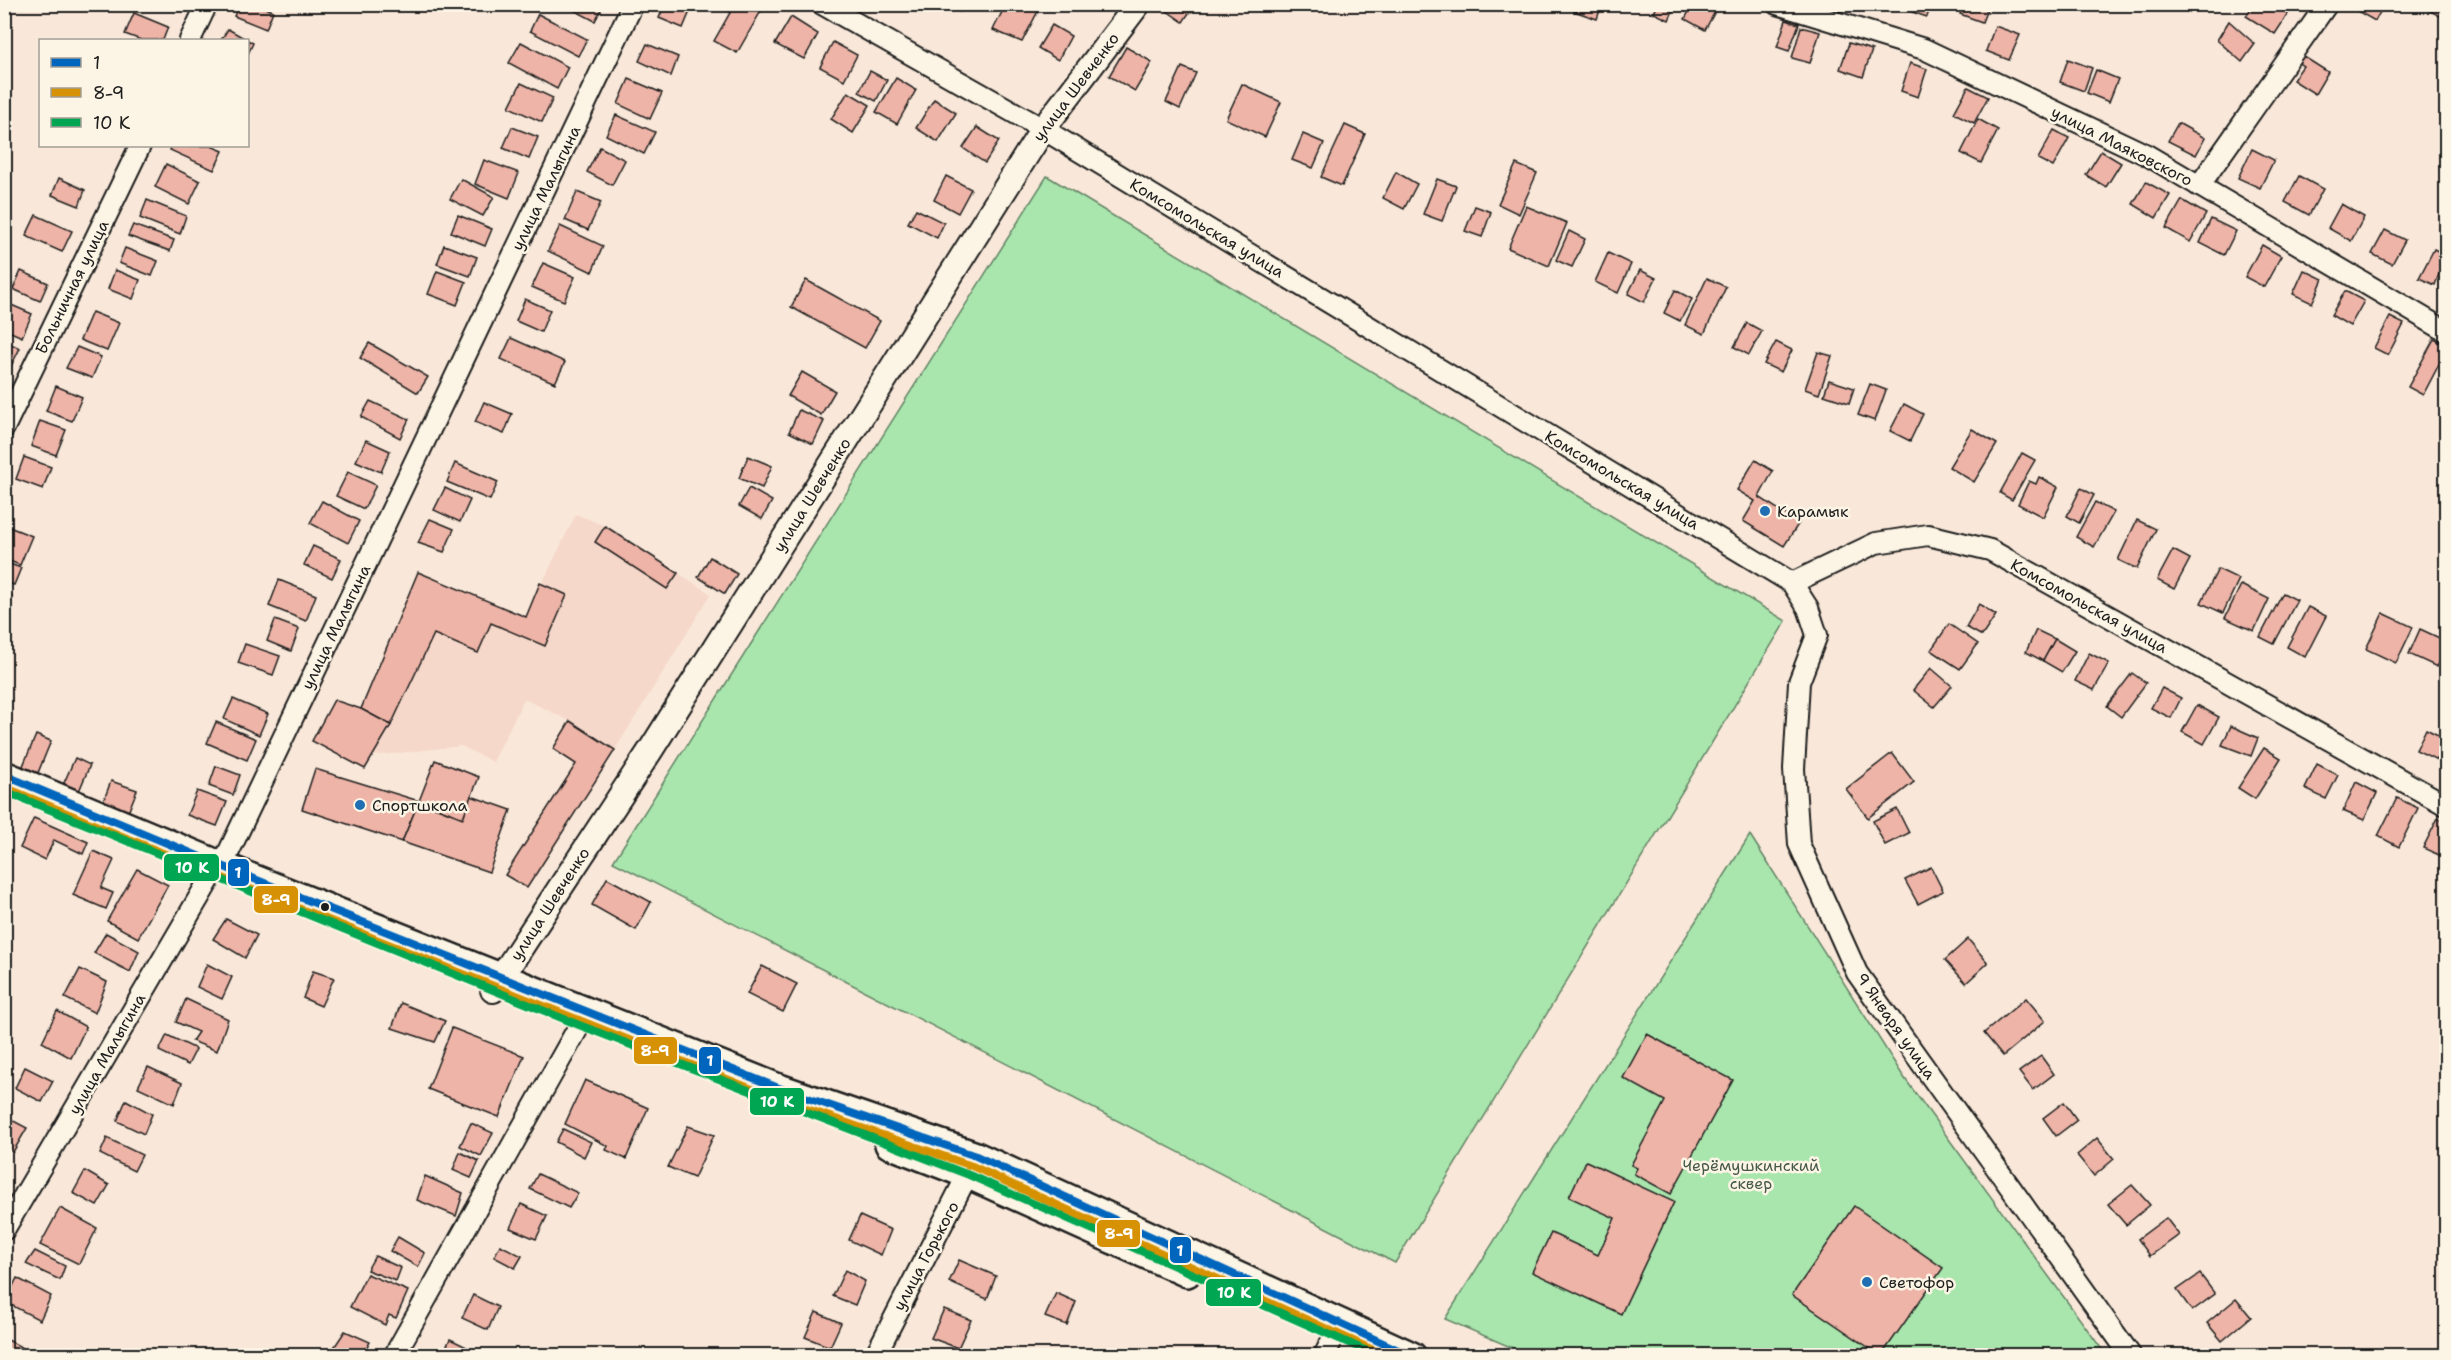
<svg xmlns="http://www.w3.org/2000/svg" width="2451" height="1360" viewBox="0 0 2451 1360" font-family="'Shantell Sans',sans-serif">
	<rect width="100%" height="100%" fill="#f9e8d9"/>
	<filter id="ink" filterUnits="userSpaceOnUse"><feTurbulence type="fractalNoise" baseFrequency=".0167" numOctaves="2"/><feDisplacementMap in="SourceGraphic" scale="12" xChannelSelector="R" yChannelSelector="G"/><feConvolveMatrix kernelMatrix="1 2 1 2 8 2 1 2 1" color-interpolation-filters="sRGB"/></filter>
	<g filter="url(#ink)">
		<polygon fill="#f6d8ca" points="576,514 605,526 711,594 615,750 570,721 524,699 493,762 461,746 373,756 365,769 312,741 334,700 361,709 418,572 526,616"/>
		<g fill="#a9e6ad" stroke="#628164" stroke-width="1.5">
			<polygon points="1047,176 1786,621 1395,1263 613,862"/>
			<polygon points="1750,835 1903,1076 2106,1355 1529,1355 1445,1319"/>
		</g>
		<g fill="#eeb4a7" stroke="#1c1c1c" stroke-width="1.5">
			<polygon points="239,4 256,4 273,11 266,29 234,16"/>
			<polygon points="575,4 604,4 595,21 572,9"/>
			<polygon points="665,4 681,4 691,9 683,28 659,18"/>
			<polygon points="735,4 765,4 737,53 714,41"/>
			<polygon points="946,4 964,4 960,12"/>
			<polygon points="1006,4 1026,4 1038,11 1022,42 993,30"/>
			<polygon points="1157,4 1195,4 1183,22"/>
			<polygon points="1577,4 1602,4 1597,19 1574,11"/>
			<polygon points="1658,4 1676,4 1669,20 1654,13"/>
			<polygon points="1693,4 1719,4 1705,30 1685,19"/>
			<polygon points="1907,4 1931,4 1927,17 1906,10"/>
			<polygon points="1963,4 1989,4 1982,22 1960,14"/>
			<polygon points="2254,4 2272,4 2288,14 2275,34 2246,16"/>
			<polygon points="2351,4 2383,4 2384,5 2375,21 2350,7"/>
			<polygon points="2434,4 2446,4 2446,19 2430,11"/>
			<polygon points="134,13 168,27 163,40 141,40 125,34"/>
			<polygon points="538,14 587,39 578,56 530,31"/>
			<polygon points="791,17 818,34 804,59 775,44"/>
			<polygon points="1786,20 1799,24 1789,51 1777,47"/>
			<polygon points="2229,21 2255,44 2242,62 2217,40"/>
			<polygon points="1052,25 1071,36 1058,60 1038,48"/>
			<polygon points="1995,26 2020,35 2009,60 1986,51"/>
			<polygon points="1801,27 1820,32 1810,63 1792,58"/>
			<polygon points="228,29 253,43 248,54 248,40 221,40"/>
			<polygon points="521,42 568,67 557,89 509,63"/>
			<polygon points="833,42 857,55 844,80 820,67"/>
			<polygon points="1849,43 1872,50 1863,77 1840,69"/>
			<polygon points="647,44 678,57 671,76 639,61"/>
			<polygon points="1126,47 1152,62 1135,91 1109,76"/>
			<polygon points="2301,55 2328,72 2315,94 2293,80 2303,66 2297,62"/>
			<polygon points="2068,59 2092,68 2084,91 2060,82"/>
			<polygon points="1910,63 1927,69 1918,97 1901,91"/>
			<polygon points="1182,67 1196,73 1180,109 1166,102"/>
			<polygon points="2096,70 2118,79 2109,102 2087,93"/>
			<polygon points="870,71 887,80 876,101 859,92"/>
			<polygon points="896,78 916,90 897,124 876,112"/>
			<polygon points="629,79 662,93 650,119 618,104"/>
			<polygon points="521,83 553,98 542,122 509,107"/>
			<polygon points="1242,84 1281,102 1265,137 1226,119"/>
			<polygon points="1968,87 1988,97 1974,123 1954,113"/>
			<polygon points="848,92 870,105 853,133 831,119"/>
			<polygon points="934,99 956,113 938,142 916,128"/>
			<polygon points="616,115 655,132 644,154 606,135"/>
			<polygon points="1978,119 1998,130 1981,163 1961,153"/>
			<polygon points="2178,123 2205,138 2196,155 2168,141"/>
			<polygon points="1345,125 1365,134 1342,186 1321,177"/>
			<polygon points="512,127 538,137 529,159 503,148"/>
			<polygon points="977,127 999,141 985,163 963,148"/>
			<polygon points="2054,130 2069,138 2053,167 2038,159"/>
			<polygon points="1303,134 1324,143 1313,168 1292,160"/>
			<polygon points="172,146 211,146 223,151 214,170 170,150"/>
			<polygon points="600,147 625,160 612,185 587,172"/>
			<polygon points="2252,149 2274,160 2260,188 2238,178"/>
			<polygon points="2101,151 2121,163 2106,187 2086,175"/>
			<polygon points="484,160 519,173 509,198 475,184"/>
			<polygon points="166,164 200,181 189,204 155,187"/>
			<polygon points="1516,164 1537,173 1519,214 1498,204"/>
			<polygon points="1396,172 1417,184 1404,209 1383,198"/>
			<polygon points="946,176 971,189 958,213 934,200"/>
			<polygon points="2299,176 2323,189 2309,215 2285,202"/>
			<polygon points="59,178 85,190 79,206 52,195"/>
			<polygon points="461,179 494,197 483,216 450,199"/>
			<polygon points="1437,179 1456,186 1442,221 1423,214"/>
			<polygon points="2146,182 2170,195 2156,218 2133,204"/>
			<polygon points="577,192 601,202 588,230 565,220"/>
			<polygon points="147,200 186,216 180,234 140,218"/>
			<polygon points="2182,200 2206,214 2190,242 2166,228"/>
			<polygon points="2341,204 2364,217 2351,241 2328,228"/>
			<polygon points="1475,206 1491,212 1482,237 1465,231"/>
			<polygon points="1526,206 1567,223 1549,266 1508,248"/>
			<polygon points="916,209 944,223 937,238 908,223"/>
			<polygon points="36,215 72,231 62,252 26,236"/>
			<polygon points="458,215 492,229 485,246 451,232"/>
			<polygon points="2211,219 2236,231 2224,255 2200,243"/>
			<polygon points="133,225 174,240 170,251 128,236"/>
			<polygon points="560,226 603,246 592,272 548,251"/>
			<polygon points="2385,230 2405,240 2392,264 2372,254"/>
			<polygon points="1569,231 1585,239 1572,267 1556,260"/>
			<polygon points="444,245 477,257 470,276 437,264"/>
			<polygon points="2262,245 2281,256 2264,287 2245,277"/>
			<polygon points="125,248 158,261 152,276 119,263"/>
			<polygon points="2434,249 2446,255 2435,285 2419,278"/>
			<polygon points="1608,253 1631,264 1618,293 1595,282"/>
			<polygon points="543,263 575,277 564,301 532,287"/>
			<polygon points="115,270 140,280 133,299 108,289"/>
			<polygon points="1640,270 1656,278 1644,302 1628,294"/>
			<polygon points="2304,270 2323,279 2312,303 2293,294"/>
			<polygon points="21,271 48,283 40,301 13,289"/>
			<polygon points="437,271 466,282 457,305 428,294"/>
			<polygon points="1707,278 1726,287 1704,334 1685,325"/>
			<polygon points="806,280 880,321 865,348 791,307"/>
			<polygon points="1675,290 1692,299 1680,321 1664,313"/>
			<polygon points="2345,291 2364,301 2350,326 2331,315"/>
			<polygon points="525,299 550,310 541,332 516,321"/>
			<polygon points="9,304 32,314 22,337 4,329 4,315"/>
			<polygon points="92,312 119,323 107,351 80,340"/>
			<polygon points="2390,317 2404,324 2388,355 2374,348"/>
			<polygon points="1747,323 1762,331 1749,355 1734,347"/>
			<polygon points="511,338 565,362 555,383 501,359"/>
			<polygon points="2434,339 2446,345 2446,351 2423,395 2408,387"/>
			<polygon points="4,341 20,348 9,370 4,367"/>
			<polygon points="1776,342 1792,350 1781,372 1764,364"/>
			<polygon points="369,343 428,377 418,393 360,358"/>
			<polygon points="77,347 101,357 92,378 66,368"/>
			<polygon points="1818,352 1832,356 1819,394 1805,389"/>
			<polygon points="802,372 835,391 821,415 788,396"/>
			<polygon points="1829,380 1854,388 1849,403 1824,395"/>
			<polygon points="1870,384 1886,390 1875,421 1858,415"/>
			<polygon points="56,386 82,397 72,421 46,411"/>
			<polygon points="370,401 409,419 400,438 361,417"/>
			<polygon points="484,402 512,414 504,434 475,422"/>
			<polygon points="1904,404 1923,414 1910,441 1890,431"/>
			<polygon points="799,410 824,421 813,444 789,432"/>
			<polygon points="40,421 66,430 56,455 31,446"/>
			<polygon points="1972,429 1997,444 1974,482 1949,467"/>
			<polygon points="366,440 390,451 381,472 356,461"/>
			<polygon points="2022,453 2035,460 2012,500 2000,493"/>
			<polygon points="748,456 772,466 762,488 739,478"/>
			<polygon points="24,457 51,467 43,489 16,479"/>
			<polygon points="1755,460 1773,471 1759,497 1799,523 1784,546 1743,521 1755,501 1737,490"/>
			<polygon points="455,463 498,482 490,500 447,482"/>
			<polygon points="348,472 376,485 364,509 336,496"/>
			<polygon points="2039,477 2058,487 2043,517 2018,504 2029,481 2036,484"/>
			<polygon points="445,488 470,500 460,522 434,510"/>
			<polygon points="749,488 772,501 762,519 739,506"/>
			<polygon points="2081,488 2094,495 2079,523 2067,516"/>
			<polygon points="322,501 359,521 348,543 310,523"/>
			<polygon points="2095,502 2114,512 2094,547 2076,537"/>
			<polygon points="430,519 454,529 444,552 418,543"/>
			<polygon points="2137,520 2156,529 2137,569 2118,560"/>
			<polygon points="4,525 32,536 20,565 4,559"/>
			<polygon points="605,526 678,573 667,589 595,542"/>
			<polygon points="313,546 341,559 332,578 304,565"/>
			<polygon points="2173,550 2190,559 2174,589 2157,580"/>
			<polygon points="710,557 737,574 725,594 698,577"/>
			<polygon points="4,562 21,568 14,585 4,582"/>
			<polygon points="2218,569 2239,579 2223,613 2201,603"/>
			<polygon points="418,572 526,617 540,583 567,595 545,646 491,623 478,653 434,634 391,725 361,709"/>
			<polygon points="279,580 316,595 306,621 269,606"/>
			<polygon points="2241,585 2269,599 2254,631 2225,618"/>
			<polygon points="4,593 12,596 5,614 4,613"/>
			<polygon points="2283,593 2297,600 2274,644 2260,637"/>
			<polygon points="1979,604 1996,615 1982,636 1966,627"/>
			<polygon points="2308,607 2326,616 2305,657 2287,647"/>
			<polygon points="2383,613 2413,627 2396,663 2366,649"/>
			<polygon points="275,620 299,629 291,651 267,641"/>
			<polygon points="1949,624 1978,644 1960,669 1931,650"/>
			<polygon points="2420,629 2446,641 2446,648 2437,667 2409,654"/>
			<polygon points="2036,630 2055,639 2043,661 2026,652"/>
			<polygon points="2055,639 2075,651 2062,672 2043,661"/>
			<polygon points="245,644 280,656 273,675 238,663"/>
			<polygon points="2089,653 2109,663 2094,690 2075,681"/>
			<polygon points="1931,668 1952,686 1934,707 1913,690"/>
			<polygon points="2132,673 2146,683 2121,717 2107,706"/>
			<polygon points="2162,688 2181,698 2171,718 2151,708"/>
			<polygon points="233,699 268,714 259,735 224,719"/>
			<polygon points="334,700 361,709 391,725 365,769 312,741"/>
			<polygon points="2197,705 2219,717 2204,744 2182,732"/>
			<polygon points="570,721 615,750 527,888 505,875 576,764 553,749"/>
			<polygon points="216,722 256,739 247,760 207,743"/>
			<polygon points="2231,726 2258,738 2251,756 2222,745"/>
			<polygon points="2426,729 2446,739 2439,761 2416,750"/>
			<polygon points="36,735 51,741 35,780 20,773"/>
			<polygon points="2264,748 2281,758 2255,799 2238,788"/>
			<polygon points="1892,753 1914,782 1868,818 1846,789"/>
			<polygon points="75,758 90,765 79,791 63,785"/>
			<polygon points="435,760 479,777 463,818 419,801"/>
			<polygon points="2317,764 2338,775 2326,799 2305,789"/>
			<polygon points="216,766 240,775 233,795 209,786"/>
			<polygon points="315,769 419,801 402,842 302,809"/>
			<polygon points="111,781 137,790 127,815 102,805"/>
			<polygon points="2356,782 2377,793 2364,820 2343,811"/>
			<polygon points="197,791 227,802 217,826 187,815"/>
			<polygon points="471,796 511,810 489,872 402,842 419,801 463,818"/>
			<polygon points="2397,798 2418,808 2399,847 2378,836"/>
			<polygon points="1897,809 1909,833 1885,845 1873,821"/>
			<polygon points="34,818 88,842 83,854 54,840 45,860 20,848"/>
			<polygon points="2438,818 2446,822 2446,858 2423,848"/>
			<polygon points="93,851 114,860 101,888 113,893 106,909 73,895"/>
			<polygon points="1931,867 1943,891 1918,904 1905,880"/>
			<polygon points="137,869 168,885 138,938 107,921"/>
			<polygon points="607,878 651,902 636,930 592,905"/>
			<polygon points="226,919 257,935 245,958 213,939"/>
			<polygon points="106,933 139,951 130,972 94,953"/>
			<polygon points="1968,939 1988,963 1966,983 1945,960"/>
			<polygon points="207,964 232,977 222,999 197,987"/>
			<polygon points="762,966 797,984 783,1012 747,994"/>
			<polygon points="80,969 107,982 95,1013 65,998"/>
			<polygon points="313,971 334,978 321,1006 303,998"/>
			<polygon points="2026,998 2045,1021 2003,1056 1984,1033"/>
			<polygon points="186,999 228,1019 217,1051 192,1041 198,1032 176,1022"/>
			<polygon points="401,1003 445,1021 435,1042 392,1028"/>
			<polygon points="57,1011 86,1027 71,1058 42,1042"/>
			<polygon points="452,1028 524,1056 499,1117 428,1089"/>
			<polygon points="1647,1034 1733,1080 1671,1194 1634,1174 1637,1168 1631,1165 1665,1101 1623,1078"/>
			<polygon points="167,1035 196,1049 188,1065 159,1051"/>
			<polygon points="2041,1056 2054,1074 2033,1090 2019,1072"/>
			<polygon points="25,1067 53,1081 42,1102 15,1088"/>
			<polygon points="148,1067 182,1083 174,1104 138,1087"/>
			<polygon points="585,1080 648,1108 626,1159 606,1150 608,1146 565,1124"/>
			<polygon points="126,1100 152,1114 144,1134 117,1121"/>
			<polygon points="2064,1102 2077,1120 2056,1136 2043,1118"/>
			<polygon points="4,1116 27,1128 13,1152 4,1147"/>
			<polygon points="471,1123 493,1133 481,1156 460,1146"/>
			<polygon points="688,1126 714,1135 694,1178 668,1167"/>
			<polygon points="563,1129 591,1142 584,1157 556,1142"/>
			<polygon points="107,1138 142,1155 134,1171 100,1154"/>
			<polygon points="2097,1138 2114,1159 2094,1176 2077,1155"/>
			<polygon points="460,1152 479,1161 471,1178 453,1170"/>
			<polygon points="1586,1161 1674,1202 1621,1314 1532,1272 1551,1233 1598,1255 1615,1218 1569,1197"/>
			<polygon points="85,1171 109,1185 97,1206 73,1193"/>
			<polygon points="538,1174 578,1193 569,1208 530,1189"/>
			<polygon points="425,1176 463,1193 456,1216 417,1200"/>
			<polygon points="2132,1185 2150,1205 2126,1225 2108,1204"/>
			<polygon points="521,1204 547,1216 536,1239 510,1228"/>
			<polygon points="1854,1206 1943,1268 1881,1356 1792,1295"/>
			<polygon points="60,1208 97,1228 79,1264 40,1245"/>
			<polygon points="860,1216 891,1230 881,1255 849,1240"/>
			<polygon points="2166,1218 2179,1235 2150,1256 2138,1239"/>
			<polygon points="398,1237 425,1253 418,1267 390,1251"/>
			<polygon points="500,1245 522,1256 515,1268 494,1257"/>
			<polygon points="35,1251 65,1266 60,1280 26,1264"/>
			<polygon points="375,1256 401,1268 396,1281 367,1270"/>
			<polygon points="959,1260 996,1276 987,1299 949,1282"/>
			<polygon points="845,1270 865,1281 855,1305 833,1296"/>
			<polygon points="367,1274 408,1291 396,1318 389,1315 385,1325 350,1307"/>
			<polygon points="2200,1274 2215,1294 2192,1311 2177,1290"/>
			<polygon points="17,1278 51,1296 40,1320 5,1302"/>
			<polygon points="1056,1293 1076,1302 1067,1325 1045,1317"/>
			<polygon points="473,1295 498,1307 488,1330 462,1318"/>
			<polygon points="2236,1299 2251,1317 2222,1341 2207,1323"/>
			<polygon points="944,1309 971,1320 958,1348 931,1338"/>
			<polygon points="816,1312 841,1323 830,1347 805,1337"/>
			<polygon points="345,1331 370,1342 362,1356 339,1356 331,1352"/>
			<polygon points="4,1338 23,1348 19,1356 4,1356"/>
			<polygon points="450,1339 475,1351 472,1356 442,1356"/>
		</g>
		<g fill="none" stroke-linecap="round" stroke-linejoin="round">
			<defs>
				<g id="minor">
					<polyline points="822,4 1043,129 1792,583 1876,543 1928,535 1990,550 2446,805"/>
					<polyline points="1777,4 1924,49 2147,155 2446,331"/>
					<polyline points="190,40 207,4"/>
					<polyline points="2199,186 2327,4"/>
					<polyline points="4,428 140,146"/>
					<polyline points="1792,583 1808,608 1817,635 1799,682 1794,769 1799,844 1857,973 2131,1356"/>
					<polyline points="4,1230 211,877 222,866 633,4"/>
					<polyline points="394,1356 587,1012"/>
					<polyline points="875,1356 973,1164"/>
					<polyline points="1324,1356 1340,1324"/>
				</g>
				<polyline id="tertiary" points="493,990 650,751 1043,129 1138,4"/>
				<g id="secondary">
					<polyline points="4,775 222,866 776,1087 976,1156 1412,1356"/>
					<polyline points="889,1144 969,1175 1187,1273"/>
				</g>
			</defs>
			<use href="#minor" stroke="#1c1c1c" stroke-width="24"/>
			<use href="#tertiary" stroke="#1c1c1c" stroke-width="28"/>
			<use href="#secondary" stroke="#1c1c1c" stroke-width="32"/>
			<use href="#minor" stroke="#fcf5e5" stroke-width="20"/>
			<use href="#tertiary" stroke="#fcf5e5" stroke-width="24"/>
			<use href="#secondary" stroke="#fcf5e5" stroke-width="27"/>
			<defs>
				<polyline id="bus-1" points="4,775 222,866 776,1087 976,1156 1411,1356"/>
				<polyline id="bus-2" points="4,787 218,876 772,1097 972,1166 1386,1356"/>
				<polyline id="bus-3" points="4,791 579,1025 969,1175 1378,1356"/>
			</defs>
			<use href="#bus-1" stroke="#fcf5e5" stroke-width="12"/>
			<use href="#bus-2" stroke="#fcf5e5" stroke-width="12"/>
			<use href="#bus-3" stroke="#fcf5e5" stroke-width="12"/>
			<use href="#bus-1" stroke="#0065bd" stroke-width="8"/>
			<use href="#bus-2" stroke="#d69104" stroke-width="8"/>
			<use href="#bus-3" stroke="#00a651" stroke-width="8"/>
		</g>
	</g>
	<g fill="#1f6fb2" stroke="#fcf5e5" stroke-width="2">
		<circle cx="1765" cy="511" r="6"/>
		<circle cx="360" cy="805" r="6"/>
		<circle cx="1867" cy="1282" r="6"/>
	</g>
	<circle fill="#1c1c1c" stroke="#fcf5e5" stroke-width="2" cx="325" cy="907" r="5"/>
	<g text-anchor="middle" dominant-baseline="central" stroke-width="5" stroke-linejoin="round" paint-order="stroke">
		<g font-size="16" fill="#1c1c1c" stroke="#fcf5e5">
			<text transform="translate(1076 87) rotate(-53)">улица Шевченко</text>
			<text transform="translate(2122 146) rotate(27)">улица Маяковского</text>
			<text transform="translate(546 188) rotate(-64)">улица Малыгина</text>
			<text transform="translate(1207 228) rotate(31)">Комсомольская улица</text>
			<text transform="translate(72 287) rotate(-64)">Больничная улица</text>
			<text transform="translate(1622 480) rotate(31)">Комсомольская улица</text>
			<text transform="translate(812 495) rotate(-58)">улица Шевченко</text>
			<text transform="translate(2089 606) rotate(29)">Комсомольская улица</text>
			<text transform="translate(336 627) rotate(-64)">улица Малыгина</text>
			<text transform="translate(550 904) rotate(-57)">улица Шевченко</text>
			<text transform="translate(1896 1026) rotate(55)">9 Января улица</text>
			<text transform="translate(107 1054) rotate(-60)">улица Малыгина</text>
			<text transform="translate(926 1256) rotate(-62)">улица Горького</text>
		</g>
		<g font-size="16" fill="#1c1c1c" stroke="#fcf5e5" text-anchor="start">
			<text x="1777" y="511">Карамык</text>
			<text x="372" y="805">Спортшкола</text>
			<text x="1879" y="1282">Светофор</text>
		</g>
		<g font-size="16" fill="#465948" stroke="#fcf5e5">
			<text x="1751" y="1165">Черёмушкинский<tspan x="1751" dy="18">сквер</tspan></text>
		</g>
	</g>
	<g stroke="#fcf5e5" stroke-width="2">
		<rect x="163" y="853" width="57" height="29" rx="6" fill="#00a651"/>
		<rect x="227" y="858" width="23" height="29" rx="6" fill="#0065bd"/>
		<rect x="253" y="885" width="46" height="29" rx="6" fill="#d69104"/>
		<rect x="633" y="1036" width="45" height="29" rx="6" fill="#d69104"/>
		<rect x="698" y="1046" width="24" height="29" rx="6" fill="#0065bd"/>
		<rect x="749" y="1087" width="56" height="29" rx="6" fill="#00a651"/>
		<rect x="1096" y="1219" width="45" height="29" rx="6" fill="#d69104"/>
		<rect x="1169" y="1236" width="23" height="28" rx="6" fill="#0065bd"/>
		<rect x="1205" y="1278" width="57" height="29" rx="6" fill="#00a651"/>
	</g>
	<g font-size="16" text-anchor="middle" font-weight="bold" fill="#fff">
		<text x="192" y="873">10 К</text>
		<text x="238" y="878">1</text>
		<text x="276" y="905">8-9</text>
		<text x="655" y="1056">8-9</text>
		<text x="710" y="1066">1</text>
		<text x="777" y="1107">10 К</text>
		<text x="1119" y="1239">8-9</text>
		<text x="1180" y="1256">1</text>
		<text x="1234" y="1298">10 К</text>
	</g>
	<rect width="2451" height="1360" fill="none" stroke="#fcf5e5" stroke-width="24"/>
	<rect x="12" y="12" width="2427" height="1336" fill="none" stroke="#1c1c1c" stroke-width="2" filter="url(#ink)"/>
	<rect x="39" y="39" width="210" height="108" fill="#fcf5e5" stroke="#a29e95" stroke-width="1.5"/>
	<rect x="51" y="58" width="30" height="9" fill="#0065bd" stroke="#a29e95" stroke-width="1.5"/>
	<text x="93" y="69" font-size="18" fill="#1c1c1c">1</text>
	<rect x="51" y="88" width="30" height="9" fill="#d69104" stroke="#a29e95" stroke-width="1.5"/>
	<text x="93" y="99" font-size="18" fill="#1c1c1c">8-9</text>
	<rect x="51" y="118" width="30" height="9" fill="#00a651" stroke="#a29e95" stroke-width="1.5"/>
	<text x="93" y="129" font-size="18" fill="#1c1c1c">10 К</text>
</svg>
